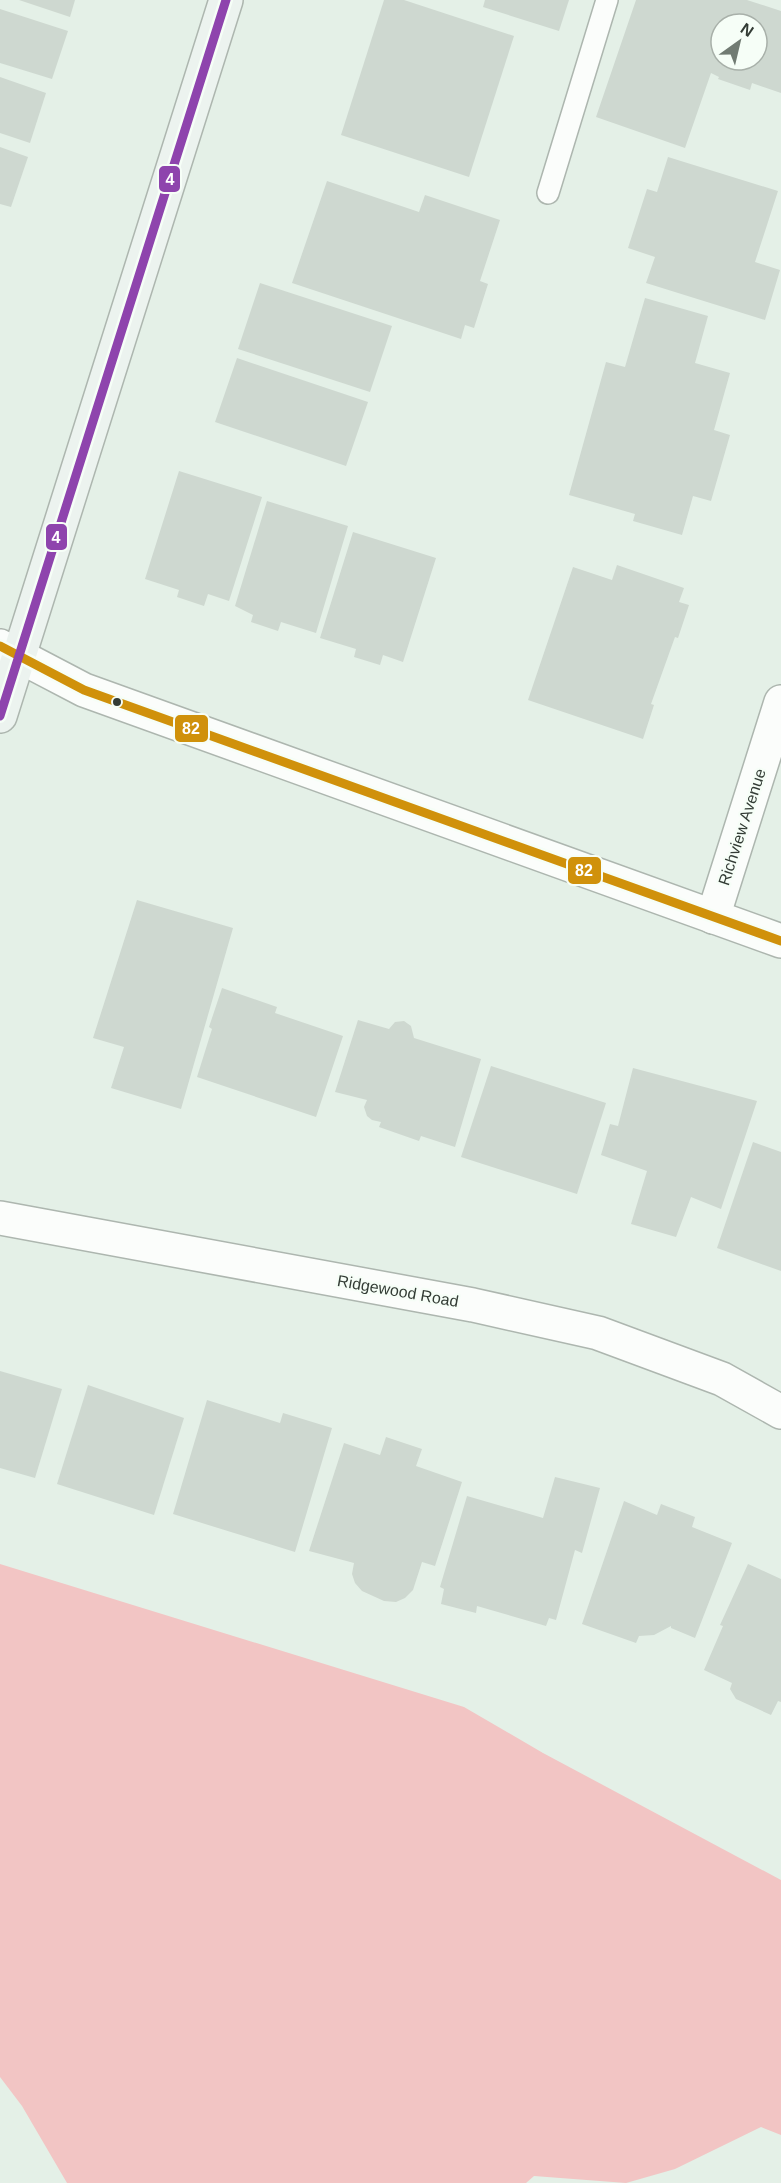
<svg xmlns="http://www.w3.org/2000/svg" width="781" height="2183" viewBox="0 0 781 2183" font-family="Helvetica,sans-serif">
	<rect width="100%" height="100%" fill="#e4f0e7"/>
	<polygon fill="#f2c5c4" points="0,1564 464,1707 543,1753 781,1880 781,2135 761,2127 675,2169 626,2183 534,2176 526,2183 67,2183 22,2106 0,2077"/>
	<g fill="#ced8d0" fill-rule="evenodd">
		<polygon points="19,0 75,0 70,17"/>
		<polygon points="384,0 404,0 514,36 469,177 341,135"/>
		<polygon points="485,0 569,0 559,31 483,7"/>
		<path d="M636,0h111l34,11v82l-29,-10 -2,7 -32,-11 1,-2 -8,-4 -26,75 -89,-31zM721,24h36v36h-36z"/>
		<polygon points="0,9 68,31 52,79 0,63"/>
		<polygon points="0,77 46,93 30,143 0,133"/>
		<polygon points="0,147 28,157 11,207 0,204"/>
		<polygon points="668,157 778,191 755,262 780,270 765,320 646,283 655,257 628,248 647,189 657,192"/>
		<polygon points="327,181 419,212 425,195 500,220 480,281 488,284 474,328 465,325 461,339 292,283"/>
		<polygon points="260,283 392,326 370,392 238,349"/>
		<polygon points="645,298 708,316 695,363 730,373 714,430 730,435 711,501 693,496 682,535 633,521 635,514 569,495 606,362 625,367"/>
		<polygon points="237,358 368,402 346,466 215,422"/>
		<polygon points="179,471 262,497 229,601 208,594 204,606 177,597 179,590 145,579"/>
		<polygon points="267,501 348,526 316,633 281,622 278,631 251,622 253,615 235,606"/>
		<polygon points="353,532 436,558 403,662 383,655 380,665 354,657 356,649 320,638"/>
		<polygon points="617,565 684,588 679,602 689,605 678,638 675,637 651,704 654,705 643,739 528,700 573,567 612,580"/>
		<polygon points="137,900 233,928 181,1109 111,1088 124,1047 93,1038"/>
		<polygon points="222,988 277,1007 275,1013 343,1036 316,1117 197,1077 212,1029 209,1027"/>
		<polygon points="358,1020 389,1029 395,1022 404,1021 411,1026 414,1038 481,1059 455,1147 421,1136 419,1141 379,1127 381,1122 372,1120 367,1116 364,1107 367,1100 335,1092"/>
		<polygon points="491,1066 606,1103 577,1194 461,1157"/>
		<polygon points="633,1068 757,1101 721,1209 691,1197 676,1237 631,1224 647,1171 601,1155 610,1124 618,1126"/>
		<polygon points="753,1142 781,1152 781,1271 717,1248"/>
		<polygon points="0,1371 62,1389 35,1478 0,1468"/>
		<polygon points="88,1385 184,1418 154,1515 57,1484"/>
		<polygon points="207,1400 280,1423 283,1413 332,1428 295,1552 173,1514"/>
		<polygon points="386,1437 422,1449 416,1466 462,1482 435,1566 422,1562 413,1590 405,1598 396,1602 384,1601 362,1591 355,1583 352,1574 354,1563 309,1551 344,1443 380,1455"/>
		<polygon points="555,1477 600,1488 582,1553 575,1550 556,1620 549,1618 546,1626 477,1606 476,1613 441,1604 444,1589 440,1587 467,1496 543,1518"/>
		<polygon points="624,1501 657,1515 661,1504 695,1517 692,1527 732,1543 695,1638 671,1628 671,1626 654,1635 639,1636 636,1643 582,1624"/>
		<polygon points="748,1564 781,1579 781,1702 778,1701 771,1715 736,1699 730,1689 732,1683 704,1670 723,1626 720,1625"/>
	</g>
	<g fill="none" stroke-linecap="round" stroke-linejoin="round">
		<defs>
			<polyline id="service" points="548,193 607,0"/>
			<g id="minor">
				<polyline points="0,646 84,690 781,941"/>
				<polyline points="713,917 781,702"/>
				<polyline points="0,1218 473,1305 598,1333 722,1379 781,1412"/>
			</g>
			<polyline id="secondary" points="0,716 226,0"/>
		</defs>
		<use href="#service" stroke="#adb6af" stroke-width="24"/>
		<use href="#minor" stroke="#adb6af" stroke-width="36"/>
		<use href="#secondary" stroke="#adb6af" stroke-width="36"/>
		<use href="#service" stroke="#fbfdfb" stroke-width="21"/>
		<use href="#minor" stroke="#fbfdfb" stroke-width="33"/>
		<use href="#secondary" stroke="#ecf3ef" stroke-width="33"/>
		<defs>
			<polyline id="bus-1" points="0,646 84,690 781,941"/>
			<polyline id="bus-2" points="0,716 226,0"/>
		</defs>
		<use href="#bus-1" stroke="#f6fef7" stroke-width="14"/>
		<use href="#bus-2" stroke="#f6fef7" stroke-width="14"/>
		<use href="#bus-1" stroke="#d0910b" stroke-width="9"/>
		<use href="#bus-2" stroke="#8e44ad" stroke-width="9"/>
	</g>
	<circle fill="#333c35" stroke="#f6fef7" stroke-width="2" cx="117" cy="702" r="5"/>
	<g text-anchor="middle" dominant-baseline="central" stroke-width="4.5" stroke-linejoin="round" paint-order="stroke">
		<g font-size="16" fill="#333c35" stroke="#f6fef7">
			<text transform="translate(742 827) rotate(-72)">Richview Avenue</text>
			<text transform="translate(398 1291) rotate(10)">Ridgewood Road</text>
		</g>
	</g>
	<g stroke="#f6fef7" stroke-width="2">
		<rect x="158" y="165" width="23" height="28" rx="6" fill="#8e44ad"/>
		<rect x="45" y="523" width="23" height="28" rx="6" fill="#8e44ad"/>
		<rect x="174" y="714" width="35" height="29" rx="6" fill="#d0910b"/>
		<rect x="567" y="856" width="35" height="29" rx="6" fill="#d0910b"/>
	</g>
	<g font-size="16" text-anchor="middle" font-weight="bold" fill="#fff">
		<text x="170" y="185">4</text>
		<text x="56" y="543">4</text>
		<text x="191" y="734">82</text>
		<text x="584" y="876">82</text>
	</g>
	<g transform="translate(739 42) rotate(34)"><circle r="28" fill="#f6fef7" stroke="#a8b0a9" stroke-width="1.5"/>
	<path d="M0-4.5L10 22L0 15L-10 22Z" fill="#717b73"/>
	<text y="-9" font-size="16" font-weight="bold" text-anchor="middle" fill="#333c35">N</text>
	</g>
</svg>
